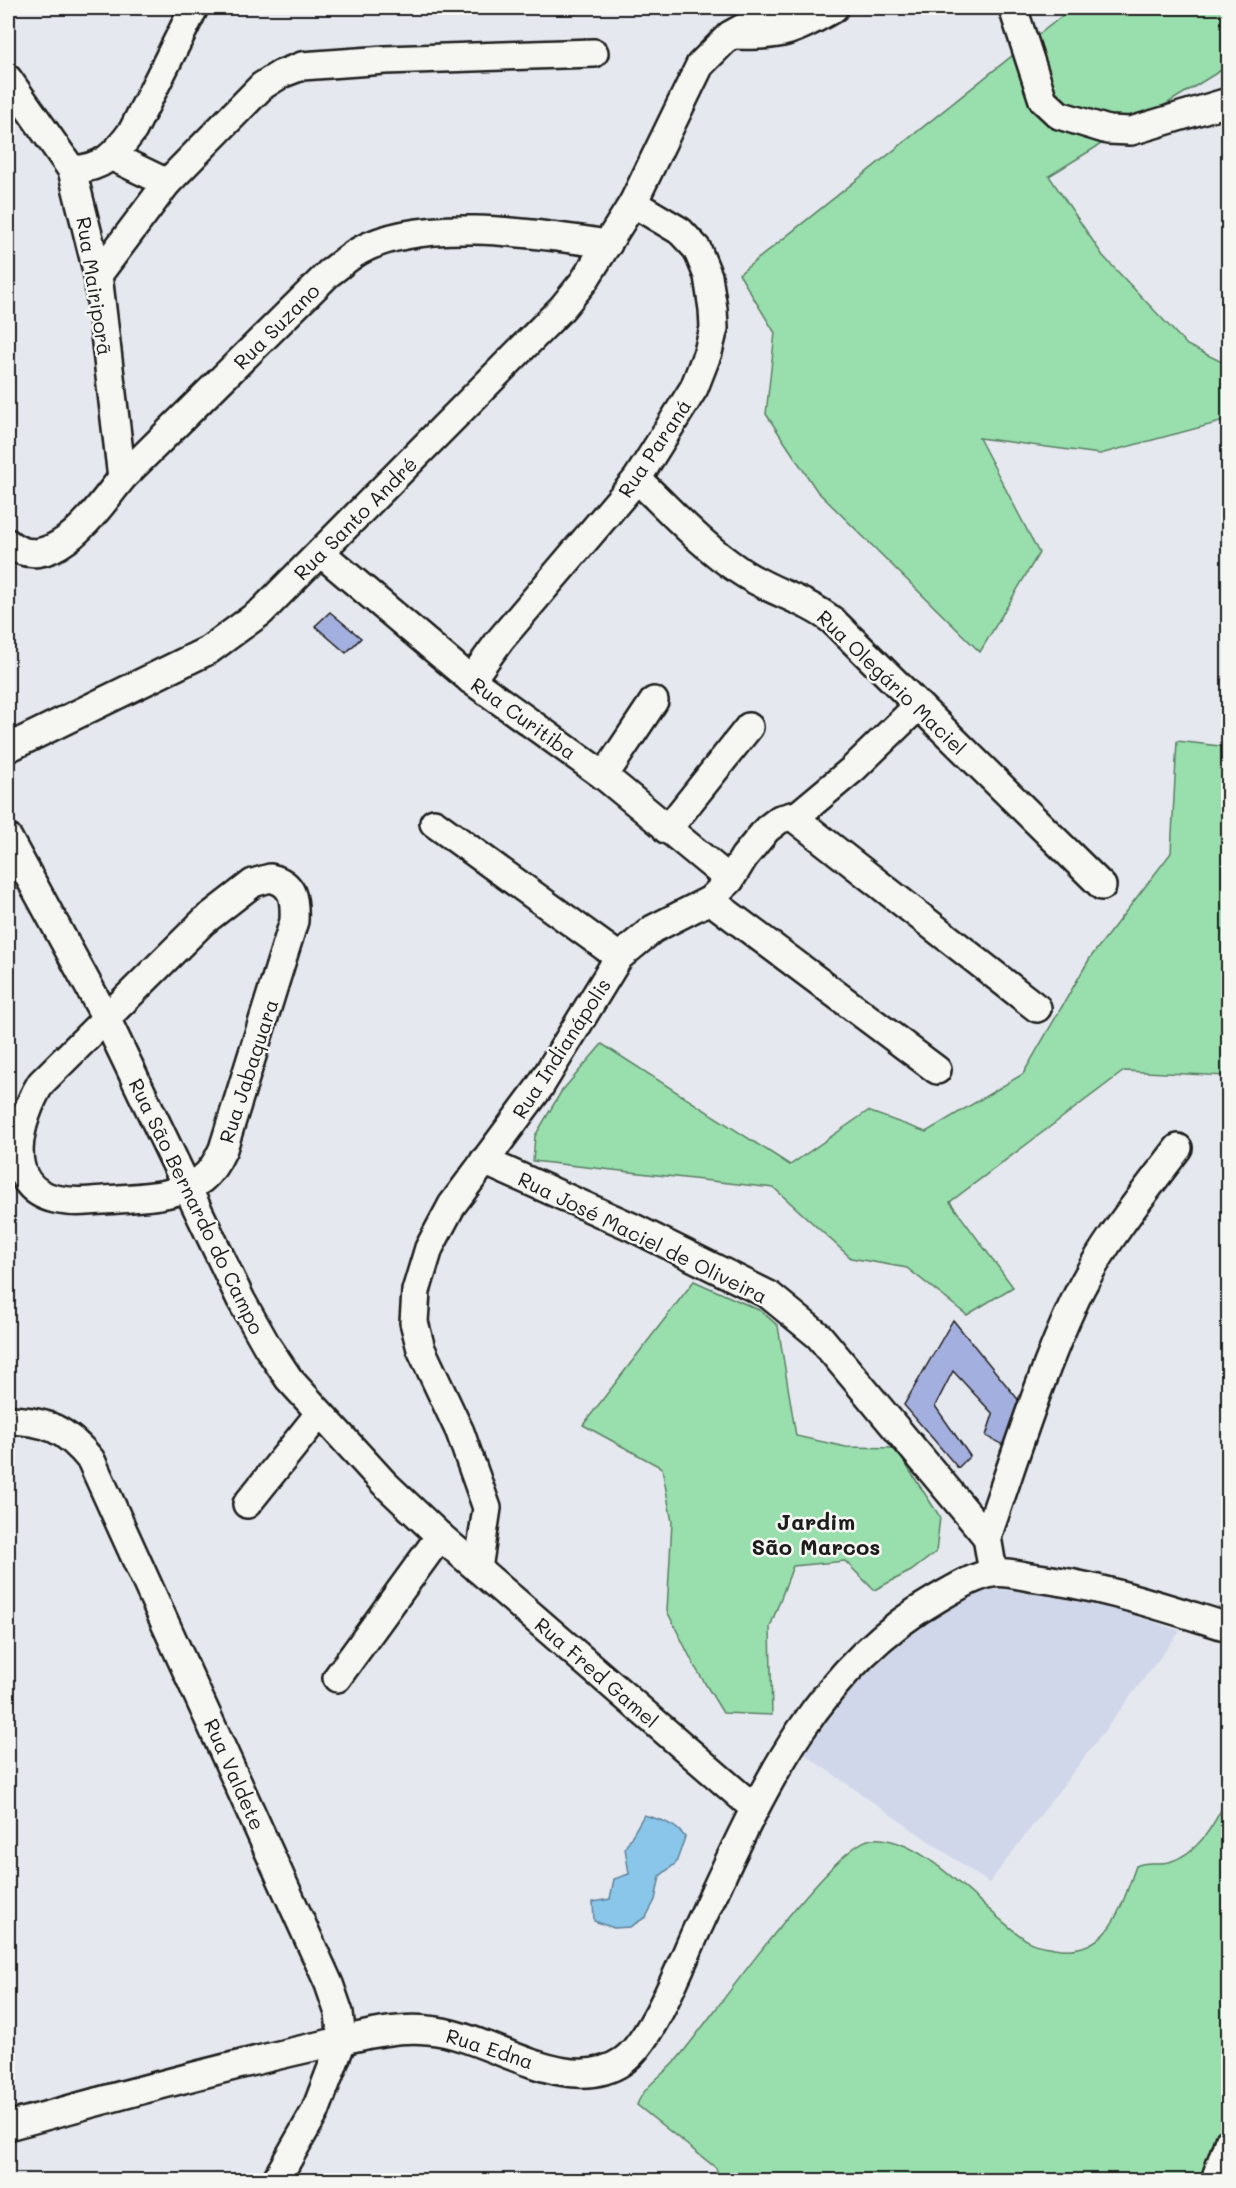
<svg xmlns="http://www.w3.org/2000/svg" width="1236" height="2188" viewBox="0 0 1236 2188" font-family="Mali,sans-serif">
	<rect width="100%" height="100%" fill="#e5e8ee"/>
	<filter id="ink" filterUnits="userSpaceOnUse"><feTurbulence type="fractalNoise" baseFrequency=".0167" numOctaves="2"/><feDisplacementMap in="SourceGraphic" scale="12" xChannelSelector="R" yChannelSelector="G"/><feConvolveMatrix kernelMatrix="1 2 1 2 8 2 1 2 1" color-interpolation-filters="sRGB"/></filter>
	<g filter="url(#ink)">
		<polygon fill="#d1d7ea" points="1015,1589 1059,1594 1113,1608 1180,1631 989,1883 800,1751 853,1686 918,1626 976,1591"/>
		<g fill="#98dfad" stroke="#5a7e64" stroke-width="1.5">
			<polygon points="1072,8 1228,8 1228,66 1049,176 1103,256 1187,345 1228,365 1228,420 1100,454 979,438 1039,553 980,652 817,491 766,414 775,333 739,274"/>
			<polygon points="1177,741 1228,747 1228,1076 1124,1071 950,1202 1013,1287 967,1315 907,1268 851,1258 774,1188 533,1161 535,1136 561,1092 602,1044 790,1165 868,1111 926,1132 1023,1074 1090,958 1171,853"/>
			<polygon points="694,1281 761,1311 778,1326 796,1436 846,1447 895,1448 940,1517 936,1552 911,1571 874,1590 845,1561 793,1566 770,1627 772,1715 723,1713 695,1667 667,1611 672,1522 662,1468 583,1425"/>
			<path d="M1228,1797v383h-508l-4,-12 -79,-63c7,-20 28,-31 41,-47 31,-36 155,-215 194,-219 53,-4 114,76 156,102 7,5 18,5 26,7 55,10 67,-41 82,-82 12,-6 21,-1 33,-4 31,-9 46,-40 59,-65z"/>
		</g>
		<path fill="#8ac6ea" stroke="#5e8298" stroke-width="1.5" d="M644,1815c16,5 31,8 41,22l-9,26 -16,13 -5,24 -9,17 -16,10 -16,1 -20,-7 -1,-19 17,-3 4,-20 15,-5 -4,-26z"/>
		<g fill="#a3afdf" stroke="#1c1c1c" stroke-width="1.5">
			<polygon points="330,612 361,638 346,653 315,626"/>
			<polygon points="953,1320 1021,1403 1003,1445 986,1436 993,1414 953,1371 935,1406 970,1456 958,1468 904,1405"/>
		</g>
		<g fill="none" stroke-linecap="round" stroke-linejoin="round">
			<defs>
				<g id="minor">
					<polyline points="1013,8 1043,100 1059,115 1108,130 1131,131 1228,102"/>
					<path d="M731,35c52,1 59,-2 103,-27"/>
					<polyline points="8,79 72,170 98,275 122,478"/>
					<polyline points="111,156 167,183"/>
					<path d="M72,170c31,-2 43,-15 61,-40l61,-122"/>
					<polyline points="98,275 167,183 262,86 281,74 302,66 385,60 594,53"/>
					<path d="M637,479c33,31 65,67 103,92 30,21 65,28 93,50l269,265"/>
					<path d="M8,543c43,36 91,-36 114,-65l207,-205c10,-7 19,-16 30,-22 63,-36 179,-17 249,-7"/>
					<polyline points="321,553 471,680 604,776 730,880"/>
					<polyline points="471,680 500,640 637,479 694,388 708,352 714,328 713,309 708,276 697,249 680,231 633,203"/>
					<polyline points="8,748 209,650 261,612 562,308 584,281 633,203 700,65 730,35 779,8"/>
					<polyline points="604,776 654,701"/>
					<polyline points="792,816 1037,1008"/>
					<polyline points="434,823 619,957"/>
					<polyline points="667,830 749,727"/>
					<polyline points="8,838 106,1018 241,1300 267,1346 289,1379 384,1483 440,1536 754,1808"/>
					<path d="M270,878c24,5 25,22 24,43l-71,228c-5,11 -12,23 -21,30 -22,17 -57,18 -83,20 -22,1 -43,5 -64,0 -55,-13 -36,-80 -14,-116l163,-162 49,-38z"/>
					<polyline points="710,900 937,1070"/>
					<polyline points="484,1161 632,1227 769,1295 819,1336 987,1537 993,1572"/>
					<path d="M8,1420c39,1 58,9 83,40l238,524 10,29 3,28 -27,71 -39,68"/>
					<polyline points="247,1504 319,1414"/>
					<path d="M987,1537c28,-80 53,-162 89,-239 26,-54 66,-102 102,-150"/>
					<polyline points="478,1569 487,1508 460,1432 421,1349 414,1322 416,1291 429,1248 452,1205 539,1088 619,957 653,929 710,900 730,880 744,857 767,829 780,819 798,815 853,769 918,706"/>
					<polyline points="337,1678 440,1536"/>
					<path d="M8,2126c100,-27 199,-55 301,-78 39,-8 79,-22 119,-18 61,4 138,70 195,31 31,-22 60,-103 77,-138 58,-124 113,-254 238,-325 16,-9 36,-22 55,-25 11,-2 26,2 37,4 69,8 133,30 198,50"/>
					<polyline points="1215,2180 1228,2143"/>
				</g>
			</defs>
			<use href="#minor" stroke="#1c1c1c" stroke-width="32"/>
			<use href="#minor" stroke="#f6f6f2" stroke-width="27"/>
		</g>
	</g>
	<g text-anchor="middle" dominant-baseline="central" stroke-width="5" stroke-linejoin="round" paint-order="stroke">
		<g font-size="20" fill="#1c1c1c" stroke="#f6f6f2">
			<text transform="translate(95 286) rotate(81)">Rua Mairiporã</text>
			<text transform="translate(276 326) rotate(-45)">Rua Suzano</text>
			<text transform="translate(654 448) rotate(-56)">Rua Paraná</text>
			<text transform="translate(355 518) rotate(-45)">Rua Santo André</text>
			<text transform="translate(892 682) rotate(44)">Rua Olegário Maciel</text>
			<text transform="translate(524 718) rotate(36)">Rua Curitiba</text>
			<text transform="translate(561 1048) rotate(-57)">Rua Indianápolis</text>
			<text transform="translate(248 1071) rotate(-72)">Rua Jabaquara</text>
			<text transform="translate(197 1206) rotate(64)">Rua São Bernardo do Campo</text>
			<text transform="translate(643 1237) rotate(26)">Rua José Maciel de Oliveira</text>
			<text transform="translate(597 1672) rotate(41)">Rua Fred Gamel</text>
			<text transform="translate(235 1774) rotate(66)">Rua Valdete</text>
			<text transform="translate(490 2048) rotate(18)">Rua Edna</text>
		</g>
		<g font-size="22" font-weight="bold" fill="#1c1c1c" stroke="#f6f6f2">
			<text x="816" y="1521">Jardim<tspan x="816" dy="25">São Marcos</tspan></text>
		</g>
	</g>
	<rect width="1236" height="2188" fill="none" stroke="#f6f6f2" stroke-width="30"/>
	<rect x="15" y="15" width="1206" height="2158" fill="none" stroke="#1c1c1c" stroke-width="2" filter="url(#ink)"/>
</svg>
